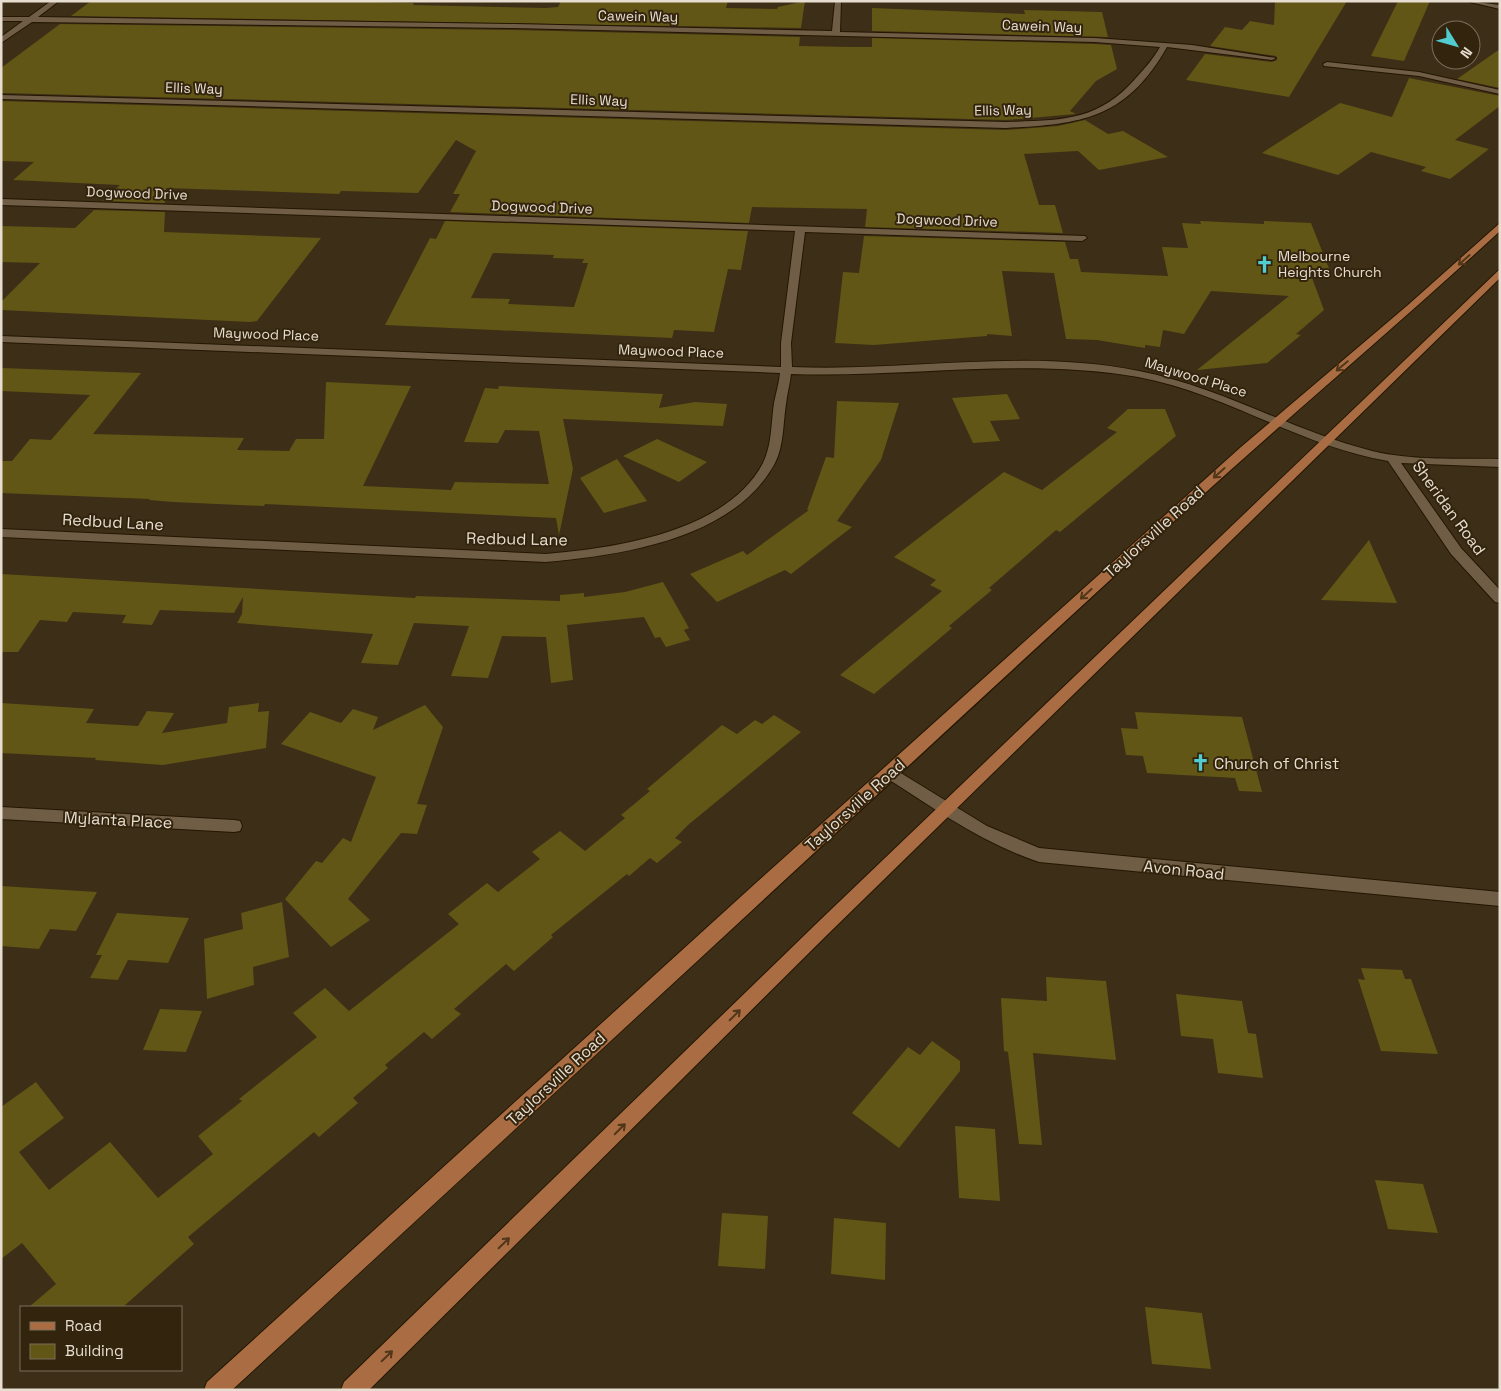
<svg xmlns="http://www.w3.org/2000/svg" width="1501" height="1391" viewBox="0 0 1501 1391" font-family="'Space Grotesk',sans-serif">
	<rect width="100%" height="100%" fill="#3d2e17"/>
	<g fill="#615615" fill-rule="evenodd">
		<polygon points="91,1 339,1 413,3 414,5 546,8 558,7 561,1 728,1 726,8 777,9 778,7 805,1 801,28 71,16"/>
		<polygon points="1275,1 1347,1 1289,97 1186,80 1205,54 1272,62 1277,60 1276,56 1210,46 1225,27 1242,30 1250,21 1274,25"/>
		<polygon points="1398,1 1430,1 1404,61 1371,56"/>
		<polygon points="872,8 1025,14 1024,10 1102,12 1108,37 872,31"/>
		<polygon points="60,24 514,30 800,37 799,46 851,47 872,47 872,38 1095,44 1111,45 1117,69 1096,81 1070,111 1076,114 1006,120 1,93 1,68"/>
		<polygon points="1500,49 1500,88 1457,79"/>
		<polygon points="1409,78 1500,96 1500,106 1455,140 1489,149 1450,179 1421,171 1426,167 1371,152 1338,175 1262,153 1340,103 1392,117"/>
		<polygon points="1,101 1006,130 1058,126 1085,120 1108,134 1123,131 1168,157 1099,170 1078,151 1024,154 1039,205 1055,205 1063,233 865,227 867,209 752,207 749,223 450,212 460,194 453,194 476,151 456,140 418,193 341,191 339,194 166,188 165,203 103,201 120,185 13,180 34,162 1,161"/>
		<polygon points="94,210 165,212 164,232 321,238 257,321 250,322 1,310 1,302 40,263 1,262 1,226 75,228"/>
		<path d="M445,221l303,10 -7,39 -13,-1 -14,63 -40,-2 -2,8 -287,-13 45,-87 6,1zM493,253l61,2 -1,3 31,1 -2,4h6l-14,44 -66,-3 2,-5 -39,-1z"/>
		<polygon points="1200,221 1264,224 1264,221 1311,223 1330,271 1309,270 1324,310 1296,334 1301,335 1267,363 1197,370 1289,296 1211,291 1184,334 1163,330 1160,347 1145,345 1145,348 1097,340 1066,339 1054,273 1002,271 1012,336 987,334 987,336 874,345 835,343 843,272 859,273 864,236 1065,242 1070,259 1078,259 1081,272 1168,276 1162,247 1188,248 1182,223 1201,224"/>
		<polygon points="1,368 141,373 93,434 244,438 237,450 289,451 296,439 324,439 326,382 411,386 363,486 451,490 455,482 549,484 539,431 505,430 498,443 464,442 485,388 498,389 499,386 663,394 659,408 695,402 727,404 723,426 563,419 573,469 559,535 556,518 265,504 264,506 173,502 149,500 150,499 1,493 1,461 12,461 30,439 51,440 90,395 1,391"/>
		<polygon points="1007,394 1020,419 990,421 1000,441 973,443 952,398"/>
		<polygon points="837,401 899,403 881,460 837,521 852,527 791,574 785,570 717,602 690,574 743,551 747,555 809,510 807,510 826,457 834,458"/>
		<polygon points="1128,409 1165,409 1176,436 1060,532 1056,530 989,588 992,590 949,626 952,628 874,694 840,675 942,591 930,585 936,580 894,557 1004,472 1042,490 1117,432 1107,428"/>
		<polygon points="657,439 707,462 679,482 623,456"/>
		<polygon points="617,459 647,501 604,513 580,478"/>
		<polygon points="1369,540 1397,603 1321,600"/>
		<polygon points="1,574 415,598 416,596 560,601 560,595 584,593 584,597 625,592 663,582 689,628 684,630 690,640 666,647 660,637 655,638 644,617 567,625 573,680 551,683 546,637 502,636 488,678 451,676 469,626 414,623 398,665 361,663 373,634 237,623 242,614 243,597 234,613 160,610 152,625 122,623 126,615 73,612 67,622 40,620 18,652 1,652"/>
		<polygon points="1,703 94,709 86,723 138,726 147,711 174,713 162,733 227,723 229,707 259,703 258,712 269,711 266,748 163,765 95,760 96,758 1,753"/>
		<polygon points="425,705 443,727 417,804 427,805 417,834 401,833 348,899 370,920 331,947 285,899 316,861 322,863 343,838 351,842 376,777 281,744 310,712 341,723 353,709 378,717 373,730"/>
		<polygon points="1135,712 1242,717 1262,792 1239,791 1235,778 1147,773 1143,756 1126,755 1121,728 1138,729"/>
		<polygon points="774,715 801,732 688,825 675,838 682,842 657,863 650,858 629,876 627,874 551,935 553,937 514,971 506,964 454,1009 461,1014 432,1039 424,1032 385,1065 388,1068 353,1098 358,1103 319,1137 314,1132 188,1237 194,1244 123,1307 29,1307 56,1284 22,1243 1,1259 1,1107 36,1082 64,1118 19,1152 49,1190 110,1142 158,1198 213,1154 198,1136 242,1101 239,1099 317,1037 293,1013 325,988 349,1011 459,924 448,914 487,883 498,892 540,859 532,852 560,831 585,851 625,818 621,815 650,791 647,789 722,725 737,734 755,720 762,724"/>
		<polygon points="1,886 97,892 76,931 50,929 39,949 1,946"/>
		<polygon points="282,902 289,957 253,967 254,985 207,999 204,939 243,929 241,913"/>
		<polygon points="117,913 189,918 168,963 128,960 118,980 90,978 102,955 96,955"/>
		<polygon points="1361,968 1402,970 1405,979 1411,979 1438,1054 1381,1051 1358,979 1365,980"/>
		<polygon points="1046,977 1106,981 1116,1060 1033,1053 1042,1145 1019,1144 1008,1052 1004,1051 1001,998 1047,1001"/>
		<polygon points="1176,994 1242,1001 1248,1033 1256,1034 1263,1078 1218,1073 1213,1039 1181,1036"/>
		<polygon points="160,1009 202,1011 186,1052 143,1050"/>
		<polygon points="932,1041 960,1061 960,1071 899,1148 852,1113 908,1047 920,1055"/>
		<polygon points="955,1126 995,1129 1000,1201 959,1198"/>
		<polygon points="1375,1180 1423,1184 1438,1233 1388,1229"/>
		<polygon points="722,1213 768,1216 765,1269 718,1266"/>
		<polygon points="834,1218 886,1223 885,1280 831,1274"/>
		<polygon points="1145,1307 1202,1313 1211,1369 1152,1364"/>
	</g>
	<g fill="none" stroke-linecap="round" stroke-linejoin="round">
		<defs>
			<g id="street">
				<path d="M51,1h8l-21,16 476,7 318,7 3,-30h6l-1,31 255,6 97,7 84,13 -4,2 -105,-13c-41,72 -85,77 -161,81l-1005,-29v-4l1005,27c55,-2 92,0 130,-44 9,-10 18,-20 24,-31l-65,-5 -581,-14 -482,-6 -31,21v-6l22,-16h-22v-4h28z"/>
				<polygon points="1327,62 1419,72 1500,90 1500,94 1419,76 1324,66 1323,64"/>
				<path d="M1,199l1084,37 2,2 -5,3 -277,-9 -14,111 1,24c115,5 233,-19 347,4 82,16 153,60 233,80 41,10 86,7 128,8v8l-99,-4 60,85 39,42v13l-5,-1 -44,-48 -63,-93c-88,-15 -163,-68 -250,-84 -115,-20 -232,1 -347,-3 -1,10 -4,20 -5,30 -3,19 -2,42 -11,59 -41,76 -152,92 -229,99l-545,-25v-8l545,25c70,-6 181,-22 217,-91 9,-18 8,-40 11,-60 2,-10 5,-20 6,-30l-779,-31v-6l780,31v-24l14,-112 -794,-26z"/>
				<path d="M891,767l96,59 52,22 461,44v14l-461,-44c-57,-19 -104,-53 -154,-85l-2,-4 2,-4z"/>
				<polygon points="1,807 234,820 240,821 242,826 240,831 234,832 1,819"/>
			</g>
			<polygon id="secondary" points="1469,1 1500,5 1500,9 1470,2"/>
			<g id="primary">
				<path d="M1500,223v8c-104,96 -212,186 -316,281 -318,292 -634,586 -952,878h-28l3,-8 550,-500 484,-435 167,-142z"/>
				<polygon points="1500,269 1500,278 827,935 369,1390 341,1390 344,1382 815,925"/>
			</g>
		</defs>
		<use href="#street" stroke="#241601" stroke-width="2"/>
		<use href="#secondary" stroke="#241601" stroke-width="2"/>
		<use href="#primary" stroke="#241601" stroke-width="2"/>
		<use href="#street" fill="#6f5d46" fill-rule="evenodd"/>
		<use href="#secondary" fill="#6f5d46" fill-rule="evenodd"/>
		<use href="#primary" fill="#aa6d43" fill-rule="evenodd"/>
	</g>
	<defs><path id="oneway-shaft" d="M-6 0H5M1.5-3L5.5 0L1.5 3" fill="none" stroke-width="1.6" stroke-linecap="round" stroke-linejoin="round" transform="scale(1.25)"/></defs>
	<g stroke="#51361a">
		<use href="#oneway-shaft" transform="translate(1464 260) rotate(138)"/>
		<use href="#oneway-shaft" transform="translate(1342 366) rotate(140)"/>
		<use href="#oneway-shaft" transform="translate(1219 473) rotate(138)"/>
		<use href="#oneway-shaft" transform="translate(1086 594) rotate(138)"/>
		<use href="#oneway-shaft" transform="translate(735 1015) rotate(-45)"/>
		<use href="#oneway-shaft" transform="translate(620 1129) rotate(-45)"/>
		<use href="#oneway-shaft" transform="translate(504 1243) rotate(-44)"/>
		<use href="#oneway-shaft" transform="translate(387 1356) rotate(-44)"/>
	</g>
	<defs>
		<symbol id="church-bare" viewBox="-9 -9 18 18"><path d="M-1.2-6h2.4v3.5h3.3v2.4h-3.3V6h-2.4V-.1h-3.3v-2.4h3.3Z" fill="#52cdcf" stroke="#33240d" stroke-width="2.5" paint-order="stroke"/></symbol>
	</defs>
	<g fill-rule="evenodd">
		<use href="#church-bare" x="1252" y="252" width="25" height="25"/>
		<use href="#church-bare" x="1188" y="750" width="25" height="25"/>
	</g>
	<g text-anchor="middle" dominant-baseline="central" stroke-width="4" stroke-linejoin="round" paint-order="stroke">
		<g font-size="14" fill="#e7ddd0" stroke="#33240d">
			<text transform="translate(638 16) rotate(1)">Cawein Way</text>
			<text transform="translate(1042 26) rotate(2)">Cawein Way</text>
			<text transform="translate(194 88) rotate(2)">Ellis Way</text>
			<text transform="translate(599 100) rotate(2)">Ellis Way</text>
			<text transform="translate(1003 110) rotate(-1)">Ellis Way</text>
			<text transform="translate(137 193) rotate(2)">Dogwood Drive</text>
			<text transform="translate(542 207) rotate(2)">Dogwood Drive</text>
			<text transform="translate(947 220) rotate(2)">Dogwood Drive</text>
			<text transform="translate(266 334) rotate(2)">Maywood Place</text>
			<text transform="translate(671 351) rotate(2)">Maywood Place</text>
			<text transform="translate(1196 377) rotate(17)">Maywood Place</text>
		</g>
		<g font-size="14" fill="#e7ddd0" stroke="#33240d" text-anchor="start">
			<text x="1278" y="256">Melbourne<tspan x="1278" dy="16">Heights Church</tspan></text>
		</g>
		<g font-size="16" fill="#e7ddd0" stroke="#33240d">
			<text transform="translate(1449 508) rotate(54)">Sheridan Road</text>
			<text transform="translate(113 522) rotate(3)">Redbud Lane</text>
			<text transform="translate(1154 532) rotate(-42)">Taylorsville Road</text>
			<text transform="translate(517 539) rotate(1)">Redbud Lane</text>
			<text transform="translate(855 805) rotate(-42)">Taylorsville Road</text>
			<text transform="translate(118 820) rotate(3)">Mylanta Place</text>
			<text transform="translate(1184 870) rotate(6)">Avon Road</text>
			<text transform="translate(556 1079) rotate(-43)">Taylorsville Road</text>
		</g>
		<g font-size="16" fill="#e7ddd0" stroke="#33240d" text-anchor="start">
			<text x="1214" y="763">Church of Christ</text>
		</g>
	</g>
	<rect width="1501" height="1391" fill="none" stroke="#e7ddd0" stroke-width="5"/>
	<rect x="20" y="1306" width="162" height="65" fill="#33240d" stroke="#7b6e5b"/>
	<rect x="30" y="1322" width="25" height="8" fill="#aa6d43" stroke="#7b6e5b"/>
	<text x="65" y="1331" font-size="15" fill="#e7ddd0">Road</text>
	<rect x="30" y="1344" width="25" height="15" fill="#615615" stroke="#7b6e5b"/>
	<text x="65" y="1356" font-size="15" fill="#e7ddd0">Building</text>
	<g transform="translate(1456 45) rotate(127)"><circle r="24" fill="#33240d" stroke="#7b6e5b"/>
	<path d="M0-4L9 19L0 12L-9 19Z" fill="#52cdcf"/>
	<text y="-8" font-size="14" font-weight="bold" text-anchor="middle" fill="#e7ddd0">N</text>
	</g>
</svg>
